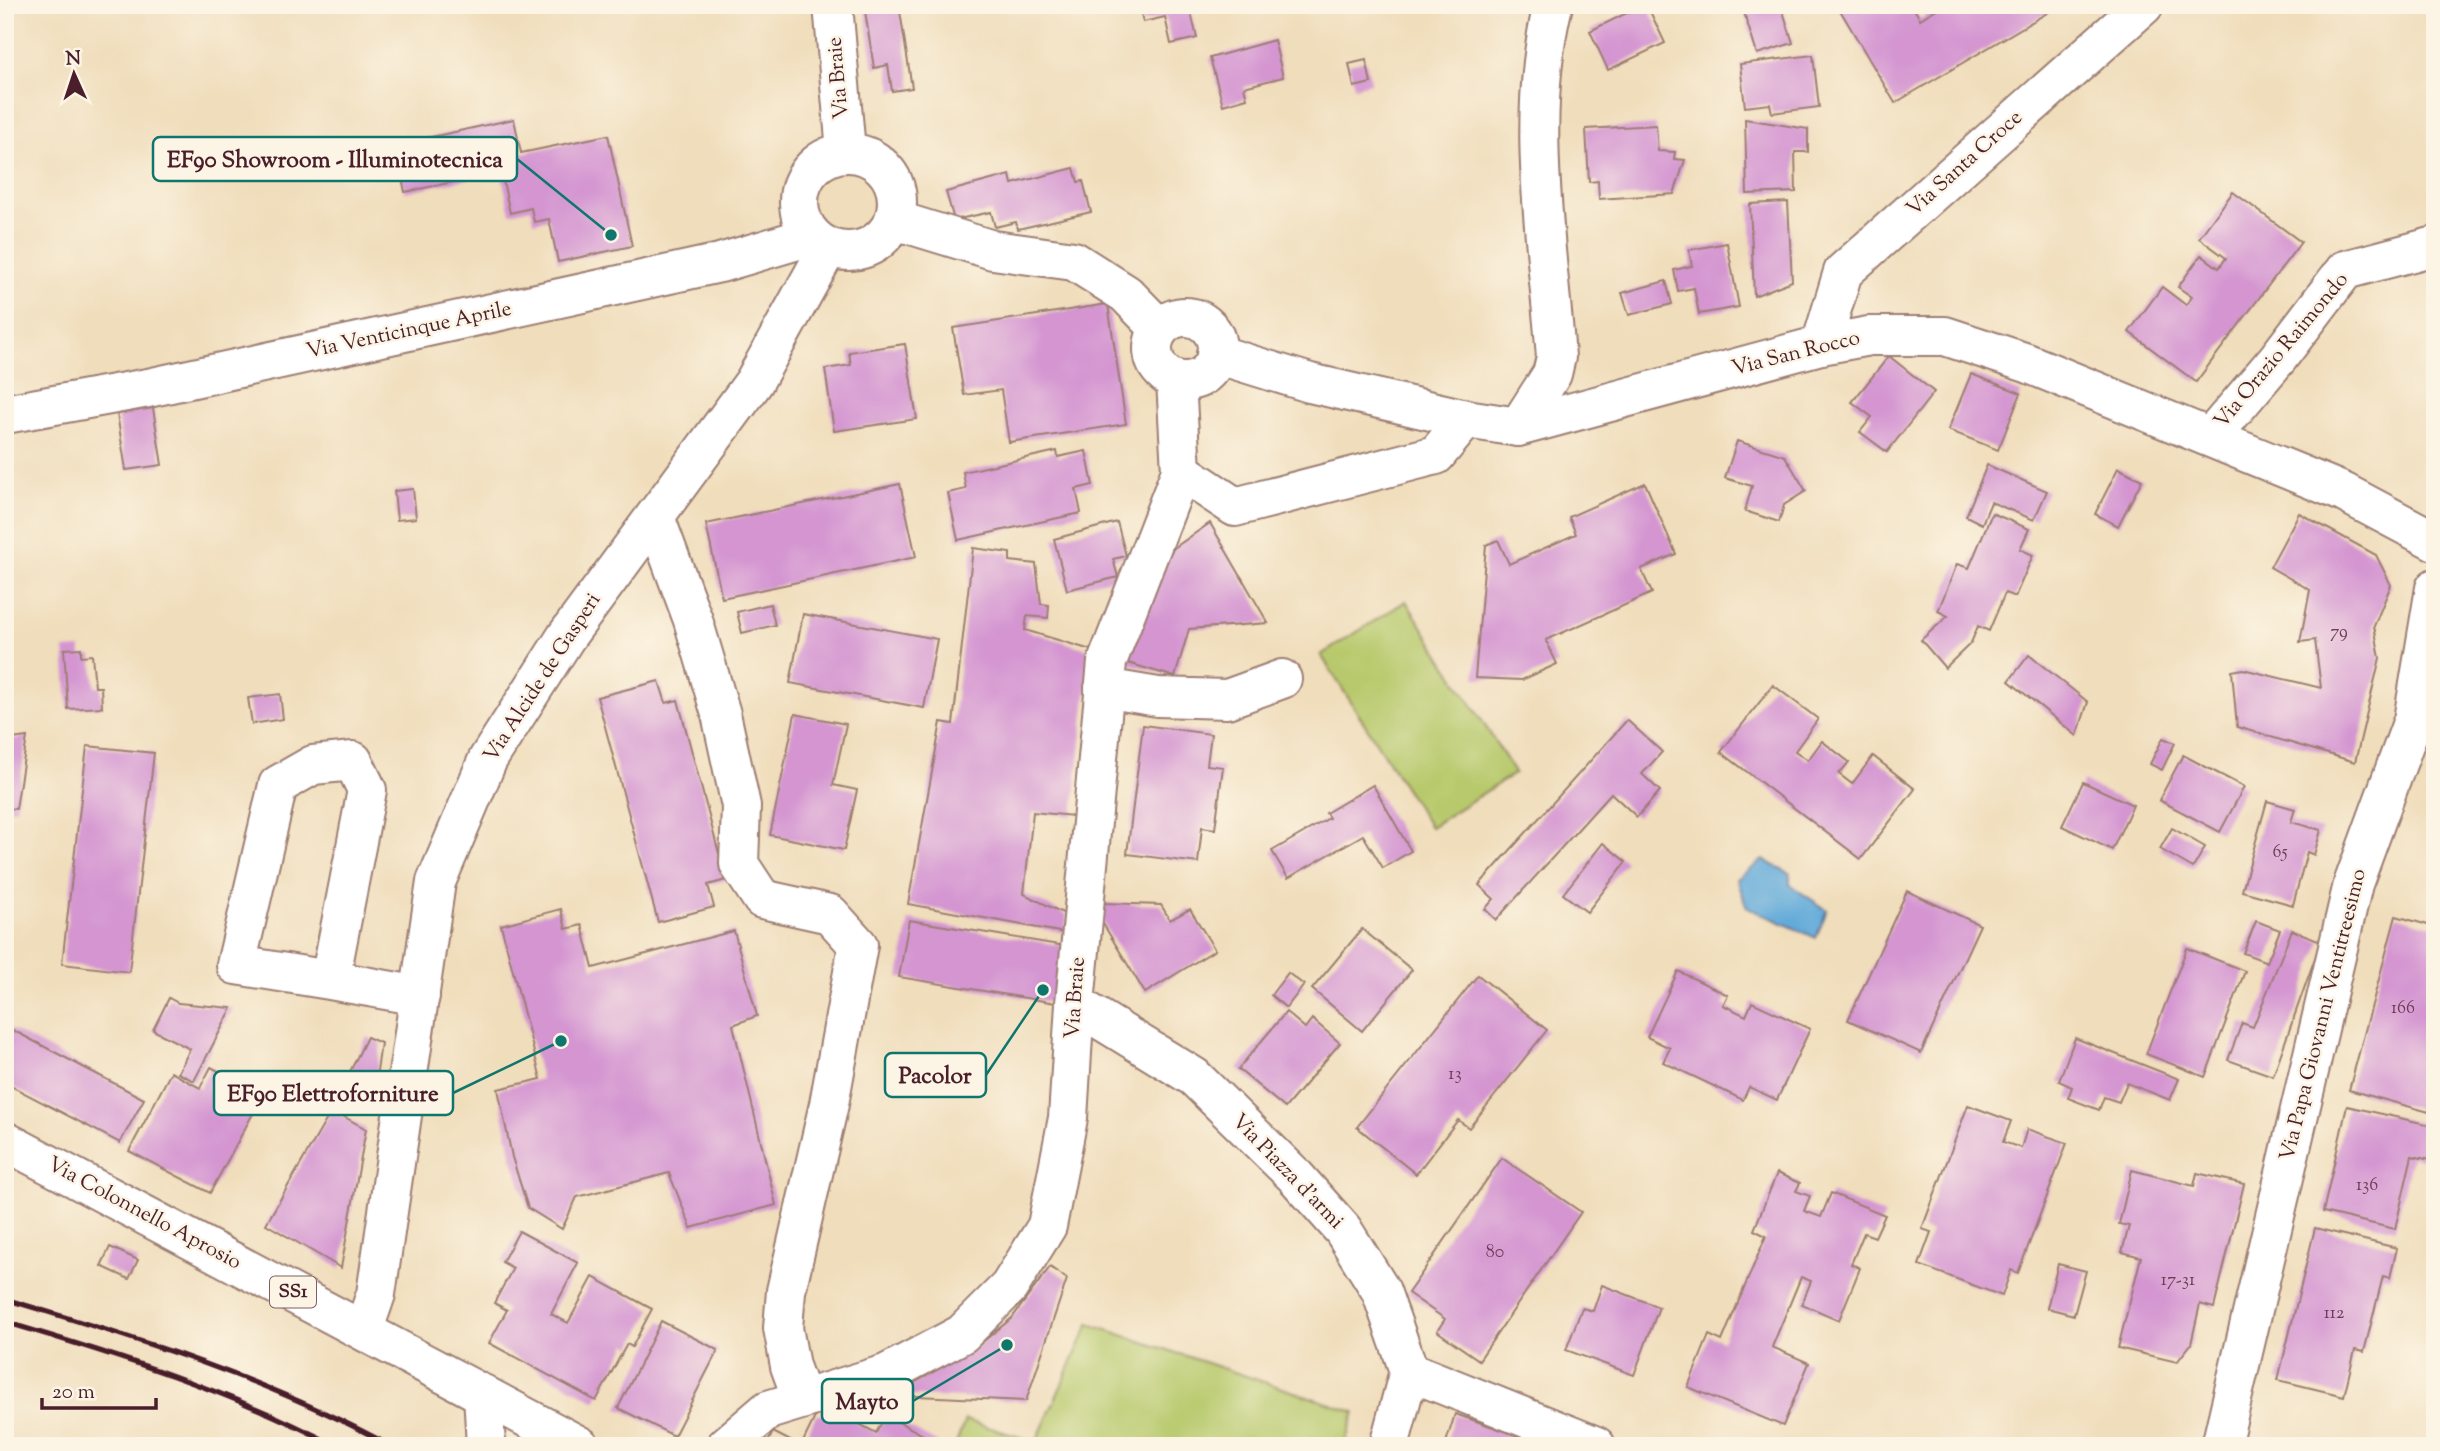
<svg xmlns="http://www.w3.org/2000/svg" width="2440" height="1451" viewBox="0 0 2440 1451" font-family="'Sorts Mill Goudy',serif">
	<rect width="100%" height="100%" fill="#fcf5e5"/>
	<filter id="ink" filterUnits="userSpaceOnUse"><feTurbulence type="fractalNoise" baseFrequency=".0143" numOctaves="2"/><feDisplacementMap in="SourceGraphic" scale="14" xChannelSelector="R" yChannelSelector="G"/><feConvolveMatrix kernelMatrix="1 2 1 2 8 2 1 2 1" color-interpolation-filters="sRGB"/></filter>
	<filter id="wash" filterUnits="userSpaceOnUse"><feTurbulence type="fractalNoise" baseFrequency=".00686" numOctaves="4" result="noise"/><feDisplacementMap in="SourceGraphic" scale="28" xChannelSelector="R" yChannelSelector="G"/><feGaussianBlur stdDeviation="1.57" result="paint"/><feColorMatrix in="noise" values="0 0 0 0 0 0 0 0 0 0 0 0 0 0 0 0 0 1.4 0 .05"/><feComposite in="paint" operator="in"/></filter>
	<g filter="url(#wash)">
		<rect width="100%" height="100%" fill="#f0ddbb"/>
		<g fill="#b7c96c" stroke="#80744c" stroke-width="2">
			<polygon points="1406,601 1515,773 1430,827 1321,655"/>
			<polygon points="1089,1324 1355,1412 1344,1446 955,1446 965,1420 1036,1442"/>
		</g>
		<polygon fill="#62aad9" stroke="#566482" stroke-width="2" points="1763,860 1790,873 1790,885 1827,910 1816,938 1747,907 1737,879"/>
		<g id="blocks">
			<g fill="#d495d1">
				<polygon points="864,5 899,5 912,88 892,91 888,65 874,68"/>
				<polygon points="1139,5 1195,5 1190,8 1197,38 1171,44 1165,17 1143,22"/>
				<polygon points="1643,5 1647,5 1665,43 1608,70 1590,31"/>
				<polygon points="1730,5 1750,5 1743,9 1781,5 1793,43 1757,54 1743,9 1734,13"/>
				<polygon points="1837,5 1912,5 1920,19 1943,5 2050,5 2052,10 1895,103"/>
				<polygon points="1274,40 1283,77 1244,87 1247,98 1223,105 1210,58"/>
				<polygon points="1813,55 1819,107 1772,113 1770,104 1745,107 1740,64"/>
				<polygon points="1366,60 1371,83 1354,87 1349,64"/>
				<polygon points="514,119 521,153 608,135 632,246 558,262 549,219 534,222 531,208 510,213 501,172 405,192 395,145"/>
				<polygon points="1745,119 1808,129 1808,152 1795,152 1796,192 1747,194"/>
				<polygon points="1656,125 1658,151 1675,152 1674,159 1685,160 1674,194 1599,199 1598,181 1589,182 1586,129"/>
				<polygon points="1074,168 1078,182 1083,181 1091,212 1018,229 1016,222 995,227 991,212 954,220 946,192 1010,175 1012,184"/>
				<polygon points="2233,192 2301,242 2196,382 2129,332 2162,287 2186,305 2192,297 2178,287 2201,255 2219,268 2226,258 2199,238"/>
				<polygon points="1788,202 1792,281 1754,296 1750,204"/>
				<polygon points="1727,243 1739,307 1699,314 1694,288 1678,291 1674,270 1692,266 1689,250"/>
				<polygon points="1666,281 1672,304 1629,315 1622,293"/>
				<polygon points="1108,304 1126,424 1009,442 1001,390 964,395 953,328"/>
				<polygon points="905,344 917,419 834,431 825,369 851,365 849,352"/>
				<polygon points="1889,356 1934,392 1887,452 1860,432 1872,417 1852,402"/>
				<polygon points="1971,374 2021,393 1998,450 1948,430"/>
				<polygon points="153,408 162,465 126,470 117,414"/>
				<polygon points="1737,441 1785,456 1806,491 1784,505 1779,522 1745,511 1752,486 1725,478"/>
				<polygon points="1057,451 1058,457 1086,451 1093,485 1076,489 1081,513 958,540 948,493 966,489 963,472"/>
				<polygon points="1987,465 2047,491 2034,520 1991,502 1982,524 1966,516"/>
				<polygon points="2118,468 2142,480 2118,526 2095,514"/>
				<polygon points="1645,483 1676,554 1641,569 1652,593 1546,640 1557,664 1522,680 1475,678 1486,545 1498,540 1509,564 1576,534 1569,517"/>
				<polygon points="900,484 916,557 722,598 706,524"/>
				<polygon points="413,489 416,518 397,520 394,491"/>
				<polygon points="1992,513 2029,529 2020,549 2033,555 2015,597 2005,593 1989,631 1978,626 1971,643 1945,668 1921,640 1948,616 1938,611 1957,564 1969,568"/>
				<polygon points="2299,513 2376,555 2391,585 2374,626 2380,658 2355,762 2237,727 2232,671 2243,669 2321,688 2315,640 2300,642 2310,590 2270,567"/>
				<polygon points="1117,522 1126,556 1113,559 1118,577 1067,590 1054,539"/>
				<polygon points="1210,523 1268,623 1189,629 1175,677 1128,663 1153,575 1174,548"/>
				<polygon points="973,548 1010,553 1010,561 1036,564 1041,604 1049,605 1048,618 1027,616 1025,630 1091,650 1073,816 1033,812 1024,894 1067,915 1065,933 908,904 941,722 953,724"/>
				<polygon points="770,604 775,625 742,633 737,612"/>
				<polygon points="803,614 937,639 924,708 790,683"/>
				<polygon points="81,648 81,656 92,655 95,687 101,687 102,707 68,709 64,649"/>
				<polygon points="2029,655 2088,702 2077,736 2009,681"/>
				<polygon points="659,681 666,703 678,700 726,880 708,885 714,907 658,922 597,697"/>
				<polygon points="1773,685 1818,719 1795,751 1808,760 1822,741 1849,762 1839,774 1852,784 1873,756 1915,789 1861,859 1721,752"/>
				<polygon points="280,694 283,719 252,724 248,698"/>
				<polygon points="795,714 846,724 833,785 857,790 844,850 770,835"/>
				<polygon points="1627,720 1662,752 1642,774 1660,791 1637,817 1611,793 1496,920 1485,909 1494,899 1479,885"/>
				<polygon points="1143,725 1211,734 1207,765 1223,767 1215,829 1202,827 1198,863 1127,854"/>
				<polygon points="27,737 16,809 5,808 5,740"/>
				<polygon points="2163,738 2175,743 2162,770 2150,764"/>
				<polygon points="87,746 154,753 129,972 62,964"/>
				<polygon points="2183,755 2244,787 2220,832 2159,800"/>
				<polygon points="2083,782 2133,805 2112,850 2062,826"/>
				<polygon points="1373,785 1411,851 1383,868 1363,835 1288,878 1272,851 1329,818 1326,813"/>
				<polygon points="2267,801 2295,809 2291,822 2321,830 2314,855 2307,852 2293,905 2242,891"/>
				<polygon points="2172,828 2205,847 2193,868 2160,849"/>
				<polygon points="1603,843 1626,862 1587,912 1563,894"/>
				<polygon points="1907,891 1980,925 1921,1053 1848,1020"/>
				<polygon points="1103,903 1161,905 1170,920 1190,909 1215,950 1145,993 1102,922"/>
				<polygon points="561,909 566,929 582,925 593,968 734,931 757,1016 733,1025 776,1205 691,1228 669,1173 577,1197 562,1229 528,1208 512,1157 498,1089 541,1079 501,925"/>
				<polygon points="2396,916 2435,927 2435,1091 2429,1112 2349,1090"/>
				<polygon points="909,920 1065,946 1056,1003 899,977"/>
				<polygon points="2256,921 2280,930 2267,962 2243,953"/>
				<polygon points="1362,929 1412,970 1362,1031 1312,989"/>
				<polygon points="2292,930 2321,941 2273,1076 2228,1060 2242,1023 2253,1027"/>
				<polygon points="2187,948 2245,971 2205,1077 2146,1054"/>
				<polygon points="1678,971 1728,995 1723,1005 1746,1016 1752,1002 1810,1029 1777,1100 1749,1087 1743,1100 1663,1062 1670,1048 1647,1037"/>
				<polygon points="1288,973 1304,985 1286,1008 1271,995"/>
				<polygon points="1478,975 1547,1030 1469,1128 1458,1120 1416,1174 1357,1127"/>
				<polygon points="169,998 178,1003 232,1008 194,1081 178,1073 190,1049 153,1030"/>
				<polygon points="1286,1012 1305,1028 1312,1019 1340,1043 1285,1108 1238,1069"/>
				<polygon points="5,1026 144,1099 120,1143 5,1083"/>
				<polygon points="367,1037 381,1043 372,1107 340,1092"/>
				<polygon points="2075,1038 2179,1079 2170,1100 2127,1083 2119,1102 2104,1097 2099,1110 2068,1098 2072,1087 2059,1081"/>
				<polygon points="211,1067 263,1095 210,1193 129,1151 171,1072 200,1088"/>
				<polygon points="1968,1105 2011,1121 2003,1142 2021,1148 2027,1129 2067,1143 2018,1273 2011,1270 2002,1296 1919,1265 1931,1232 1922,1229"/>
				<polygon points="2347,1106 2435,1126 2435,1161 2412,1156 2395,1229 2323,1212"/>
				<polygon points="332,1110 366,1129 341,1268 266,1224"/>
				<polygon points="1502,1158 1581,1212 1479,1360 1437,1331 1445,1319 1408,1293"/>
				<polygon points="2132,1170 2194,1186 2197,1173 2244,1184 2214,1308 2200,1304 2191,1344 2177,1362 2118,1348 2141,1257 2122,1252 2129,1226 2119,1224"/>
				<polygon points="1777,1173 1800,1183 1796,1191 1810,1196 1804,1211 1821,1217 1831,1193 1885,1215 1875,1237 1864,1233 1851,1264 1860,1268 1839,1320 1802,1304 1811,1281 1801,1277 1772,1347 1809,1363 1783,1426 1688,1387 1709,1335 1722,1341 1766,1236 1754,1230"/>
				<polygon points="2315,1228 2397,1248 2390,1278 2383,1276 2364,1352 2355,1350 2344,1396 2278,1380"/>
				<polygon points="519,1231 578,1263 551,1314 568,1323 593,1277 652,1309 632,1347 627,1344 596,1401 489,1343 507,1310 494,1303 513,1268 502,1262"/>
				<polygon points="110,1247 138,1260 129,1279 101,1266"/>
				<polygon points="2058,1264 2086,1271 2074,1315 2047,1308"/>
				<polygon points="1050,1267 1067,1279 1026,1401 893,1395 974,1349 1012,1318"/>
				<polygon points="1602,1285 1659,1307 1634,1375 1566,1350 1582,1308 1593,1311"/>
				<polygon points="661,1321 718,1350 674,1436 618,1408"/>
				<polygon points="833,1410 876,1433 886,1415 940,1444 801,1446 816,1415"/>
				<polygon points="1455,1414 1546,1445 1546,1446 1445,1446"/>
				<polygon points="773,1432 800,1446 766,1446"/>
			</g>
		</g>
	</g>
	<g filter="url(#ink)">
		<use href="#blocks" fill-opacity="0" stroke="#9d7e73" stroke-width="2"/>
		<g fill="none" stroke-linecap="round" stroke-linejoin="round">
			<defs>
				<g id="minor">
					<polyline points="833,5 846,151"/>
					<circle cx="848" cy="202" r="49"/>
					<polyline points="895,220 993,250 1074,261 1126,294 1159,328"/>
					<circle cx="1185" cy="349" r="32"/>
					<polyline points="1821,345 1843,272 2144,5"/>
					<polyline points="1216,354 1310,383 1466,419 1518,427 1821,345 1869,336 1945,336 2027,363 2343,492 2435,541"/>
					<polyline points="5,414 148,388 720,263 811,236"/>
					<path d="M1518,427l34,-53 4,-17c-9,-115 -31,-238 -3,-352"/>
					<polyline points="2211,437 2278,358 2345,270 2435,246"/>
					<polyline points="1181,471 1235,507 1436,455 1466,419"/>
					<polyline points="655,517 693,620 721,714 741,806 739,864 762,899 830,914 858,945 829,1104 786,1291 783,1328 790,1366 802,1399"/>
					<polyline points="1104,688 1158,697 1227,699 1282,679"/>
					<polyline points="330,980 236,965 278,785 313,765 353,761 367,790 330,980 420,996"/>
					<polyline points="1075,1004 1194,1077 1295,1176 1343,1230 1381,1291 1409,1371 1389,1446"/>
					<polyline points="364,1329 376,1294 436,882 488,759 566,637 754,382 828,248"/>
					<polyline points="1409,1371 1596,1446"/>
					<polyline points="483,1394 486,1446"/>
					<polyline points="726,1446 768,1410 886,1374 962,1334 1009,1287 1047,1226 1068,1118 1075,1004 1107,662 1181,471 1176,380"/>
					<polyline points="2221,1446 2353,884 2413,720 2435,588"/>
				</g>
				<polyline id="major" points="5,1141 580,1446"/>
			</defs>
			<use href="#minor" stroke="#9d7e73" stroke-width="42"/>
			<use href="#major" stroke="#9d7e73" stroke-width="42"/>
			<use href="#minor" stroke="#fff" stroke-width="38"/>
			<use href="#major" stroke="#fff" stroke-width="38"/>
			<g stroke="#4a1f2b" stroke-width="5">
				<path d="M5,1299c131,39 265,81 386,147"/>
				<path d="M5,1322c112,33 228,70 331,124"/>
			</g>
		</g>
	</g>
	<g text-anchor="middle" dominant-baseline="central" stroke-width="5" stroke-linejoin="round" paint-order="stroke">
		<g font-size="18" fill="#6c3c54">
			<text x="2339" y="633">79</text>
			<text x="2280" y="853">65</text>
			<text x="2403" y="1009">166</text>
			<text x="1455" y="1075">13</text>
			<text x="2367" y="1186">136</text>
			<text x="1495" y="1253">80</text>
			<text x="2178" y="1281">17-31</text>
			<text x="2334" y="1314">112</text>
		</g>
		<rect fill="#fcf5e5" stroke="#7f5f63" stroke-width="2" x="270" y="1276.5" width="46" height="31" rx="5"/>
		<g font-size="19" font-weight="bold" fill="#4a1f2b">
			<text x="293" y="1292">SS1</text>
		</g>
		<g font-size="21" fill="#4a1f2b" stroke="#fcf5e5">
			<text transform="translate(839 78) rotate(-95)">Via Braie</text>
			<text transform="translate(1965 164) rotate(-42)">Via Santa Croce</text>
			<text transform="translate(409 331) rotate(-12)">Via Venticinque Aprile</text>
			<text transform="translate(2282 351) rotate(-50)">Via Orazio Raimondo</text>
			<text transform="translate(1796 354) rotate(-14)">Via San Rocco</text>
			<text transform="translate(543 678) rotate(-57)">Via Alcide de Gasperi</text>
			<text transform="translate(1076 998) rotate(-86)">Via Braie</text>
			<text transform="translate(2324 1015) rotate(-76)">Via Papa Giovanni Ventitreesimo</text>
			<text transform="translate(1287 1172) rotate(46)">Via Piazza d'armi</text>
			<text transform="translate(144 1214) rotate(28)">Via Colonnello Aprosio</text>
		</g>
	</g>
	<path fill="none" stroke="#0f766e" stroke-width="2.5" d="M611 235L517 159M1043 990L986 1075M561 1041L453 1093M1007 1345L913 1401"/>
	<g fill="#0f766e" stroke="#fcf5e5" stroke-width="2.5">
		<circle cx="611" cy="235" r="7"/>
		<circle cx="1043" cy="990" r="7"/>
		<circle cx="561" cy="1041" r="7"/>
		<circle cx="1007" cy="1345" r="7"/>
	</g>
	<g fill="#fcf5e5" stroke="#0f766e" stroke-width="2.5">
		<rect x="153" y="137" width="364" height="44" rx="7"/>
		<rect x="885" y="1053" width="101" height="44" rx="7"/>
		<rect x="214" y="1071" width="239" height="44" rx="7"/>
		<rect x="822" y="1379" width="91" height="44" rx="7"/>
	</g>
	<g font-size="23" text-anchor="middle" font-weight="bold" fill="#4a1f2b">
		<text x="335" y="167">EF90 Showroom - Illuminotecnica</text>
		<text x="935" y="1083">Pacolor</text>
		<text x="333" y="1101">EF90 Elettroforniture</text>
		<text x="867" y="1409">Mayto</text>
	</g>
	<rect width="2440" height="1451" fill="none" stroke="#fcf5e5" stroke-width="28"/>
	<g transform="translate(74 74) rotate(357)" stroke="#fcf5e5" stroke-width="5" paint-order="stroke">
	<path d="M0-5L12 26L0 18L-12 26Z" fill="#4a1f2b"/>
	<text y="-10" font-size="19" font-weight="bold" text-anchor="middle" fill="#4a1f2b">N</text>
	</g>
	<path d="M42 1398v10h114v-10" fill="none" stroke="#4a1f2b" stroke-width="3.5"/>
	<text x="52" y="1398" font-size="21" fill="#4a1f2b" stroke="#fcf5e5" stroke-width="5" paint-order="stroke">20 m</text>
</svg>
